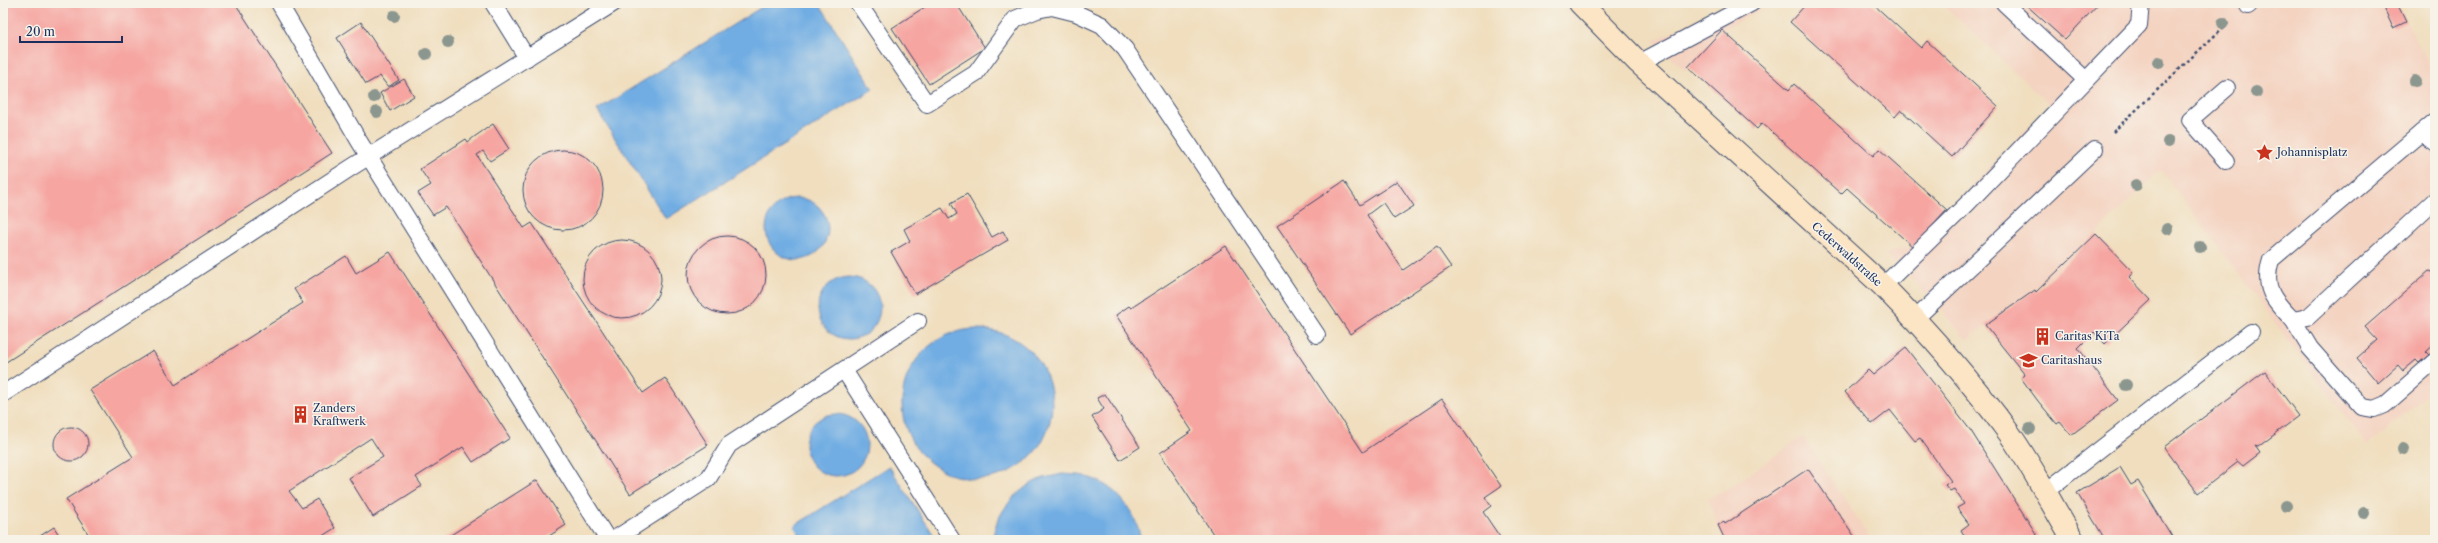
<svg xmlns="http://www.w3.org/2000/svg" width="2438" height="543" viewBox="0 0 2438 543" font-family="'Libre Caslon Text',serif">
	<rect width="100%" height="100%" fill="#f7f3e8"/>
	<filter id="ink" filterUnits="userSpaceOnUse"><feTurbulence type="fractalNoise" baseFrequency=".025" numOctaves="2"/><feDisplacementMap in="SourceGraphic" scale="8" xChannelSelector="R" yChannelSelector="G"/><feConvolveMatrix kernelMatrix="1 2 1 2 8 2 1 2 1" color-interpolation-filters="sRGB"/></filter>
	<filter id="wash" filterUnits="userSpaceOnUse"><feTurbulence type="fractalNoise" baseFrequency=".012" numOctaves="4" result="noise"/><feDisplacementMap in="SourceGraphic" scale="16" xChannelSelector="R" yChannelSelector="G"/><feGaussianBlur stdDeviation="0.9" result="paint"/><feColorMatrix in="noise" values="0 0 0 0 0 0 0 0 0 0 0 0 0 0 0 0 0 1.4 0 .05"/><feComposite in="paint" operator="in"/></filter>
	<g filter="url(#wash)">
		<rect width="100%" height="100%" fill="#f0debe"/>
		<g fill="#f4d3c1">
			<polygon points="1730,3 1774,3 1722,30 1685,70 1654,41"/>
			<polygon points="1941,3 2396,3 2435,76 2435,387 2367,446 2161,170 2050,278 1967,340 1916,283 1884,254 1913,246 2050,105"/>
			<polygon points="1803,436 1871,540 1725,540 1707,499 1731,487"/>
		</g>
		<g fill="#71ade3" stroke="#466ea0">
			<polygon points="768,3 819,3 873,89 666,219 597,110"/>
			<circle cx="797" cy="229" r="31"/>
			<circle cx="849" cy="308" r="31"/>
			<circle cx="977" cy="404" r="75"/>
			<circle cx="836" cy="445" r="31"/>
			<polygon points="889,466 937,540 803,540 794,526"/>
			<path d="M1062,474c8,1 18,0 25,3 29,8 49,34 54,63h-148c1,-25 23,-50 45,-60 7,-3 17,-4 24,-6z"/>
		</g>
		<g id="blocks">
			<g fill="#f6a5a1">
				<polygon points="3,3 235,3 332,153 3,364"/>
				<polygon points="931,3 956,3 985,48 929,84 892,28"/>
				<polygon points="1807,3 1872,3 1921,48 1927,41 1998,106 1952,157 1901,110 1895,117 1790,22"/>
				<polygon points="2024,3 2099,3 2065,40"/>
				<polygon points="2395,3 2397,3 2406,22 2393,28 2384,8"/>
				<polygon points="361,22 399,80 388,87 380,76 366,84 337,38"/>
				<polygon points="1722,30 1789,90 1794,84 1873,156 1879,149 1947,210 1913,247 1847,188 1841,194 1762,123 1757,129 1688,67"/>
				<polygon points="404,79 414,96 390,111 380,93"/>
				<polygon points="493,124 509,149 490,161 483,151 477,155 524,228 532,223 643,393 665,378 708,445 630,494 446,207 433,215 418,193 431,185 420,169 466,139 468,142 474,137"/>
				<circle cx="563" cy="190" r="40"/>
				<polygon points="1344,181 1360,205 1397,181 1414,206 1394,219 1383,203 1367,215 1403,270 1437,247 1451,267 1350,334 1277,226"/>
				<polygon points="967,194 992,237 1003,231 1008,240 915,294 891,252 910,241 904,229 942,208 949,219 957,214 951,203"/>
				<polygon points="2096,234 2133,272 2129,277 2151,300 2105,344 2094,332 2078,348 2118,400 2071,435 2060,422 2057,424 2038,401 2021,378 2025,375 1985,325 2035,290 2036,292"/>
				<circle cx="727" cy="275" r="39"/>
				<circle cx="622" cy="279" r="39"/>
				<polygon points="1226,246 1363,452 1442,399 1501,486 1485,497 1491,506 1483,512 1502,540 1217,540 1160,453 1192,431 1116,315 1129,306 1131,308"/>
				<polygon points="390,252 510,438 473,462 463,447 416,477 422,486 373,517 349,478 383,457 371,438 289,491 302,508 317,499 335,528 316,540 215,540 214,538 211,540 92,540 66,499 133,457 90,390 153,351 175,385 303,303 294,289 346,256 356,273"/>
				<polygon points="2435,269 2435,344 2426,352 2429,355 2419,363 2416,360 2403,371 2398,365 2378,383 2357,358 2377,340 2365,327 2429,271 2431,272"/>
				<polygon points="1906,348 1971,431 2040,540 1967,540 1961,530 1969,524 1957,508 1964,504 1954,489 1950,491 1945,485 1951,481 1920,438 1915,441 1890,410 1872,424 1845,392 1868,370 1873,375"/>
				<polygon points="2265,371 2299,416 2258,447 2255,446 2260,453 2243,466 2236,460 2238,462 2198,493 2164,447"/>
				<polygon points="1105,394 1140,447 1120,460 1092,417 1104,409 1097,398"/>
				<circle cx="71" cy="444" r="17"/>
				<polygon points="2120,467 2131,485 2138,481 2174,540 2101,540 2100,538 2103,536 2077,493"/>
				<polygon points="1808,469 1857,540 1725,540 1718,525 1724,522 1725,524"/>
				<polygon points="537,480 566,525 543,540 443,540"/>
				<polygon points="54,527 62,540 34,540"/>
			</g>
		</g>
	</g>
	<g filter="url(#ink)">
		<use href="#blocks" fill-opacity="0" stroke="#3b496c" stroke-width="1"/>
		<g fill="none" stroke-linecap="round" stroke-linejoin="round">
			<defs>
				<g id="lane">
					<polyline points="279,3 359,141 608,540"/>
					<polyline points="493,3 527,58"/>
					<polyline points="858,3 927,104 976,73 1015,19 1037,10 1052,7 1076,13 1102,25 1125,49 1317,335"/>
					<polyline points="2004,3 2086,80"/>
					<polyline points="2248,6 2251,3"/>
					<polyline points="1639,63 1752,3"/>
					<path d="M2435,121l-164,139c-9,28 3,41 22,60l15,-3 127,-117"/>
					<polyline points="2421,133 2435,143"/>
					<polyline points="2226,161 2190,120 2227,88"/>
					<polyline points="1883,286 1968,203 2139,25 2141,3"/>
					<polyline points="1915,319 2095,149"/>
					<polyline points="2293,320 2310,348 2362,407 2374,409 2386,404 2435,361"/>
					<polyline points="844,370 952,540"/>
					<polyline points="3,394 352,167 614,3"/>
					<polyline points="2045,492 2251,332"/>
					<polyline points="613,540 708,479 729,445 918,321"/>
				</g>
				<path id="secondary" d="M1580,3l59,60 244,223c45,46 88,95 126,147 24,34 43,72 64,107"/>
			</defs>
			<use href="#lane" stroke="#3b496c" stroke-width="18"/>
			<use href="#secondary" stroke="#3b496c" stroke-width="24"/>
			<polyline stroke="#3b496c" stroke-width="2.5" stroke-dasharray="3 3" stroke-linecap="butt" points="2113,132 2228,23"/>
			<use href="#lane" stroke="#fff" stroke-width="16"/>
			<use href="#secondary" stroke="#fce5c4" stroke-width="22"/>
		</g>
		<g fill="#8b968f">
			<circle cx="394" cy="16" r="6"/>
			<circle cx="2223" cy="23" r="6"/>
			<circle cx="448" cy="42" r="6"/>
			<circle cx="426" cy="54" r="6"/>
			<circle cx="2159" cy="62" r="6"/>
			<circle cx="2415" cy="81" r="6"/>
			<circle cx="2256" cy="92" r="6"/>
			<circle cx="374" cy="97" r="6"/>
			<circle cx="377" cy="112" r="6"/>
			<circle cx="2168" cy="142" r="6"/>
			<circle cx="2136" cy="185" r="6"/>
			<circle cx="2167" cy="229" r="6"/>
			<circle cx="2200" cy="247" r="6"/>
			<circle cx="2126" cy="385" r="6"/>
			<circle cx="2030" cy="429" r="6"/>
			<circle cx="2403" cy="449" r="6"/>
			<circle cx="2286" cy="506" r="6"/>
			<circle cx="2364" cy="513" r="6"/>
		</g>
	</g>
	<defs>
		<symbol id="sight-bare" viewBox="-9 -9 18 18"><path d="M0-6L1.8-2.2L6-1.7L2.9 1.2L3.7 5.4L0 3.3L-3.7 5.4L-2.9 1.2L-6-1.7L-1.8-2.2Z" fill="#c8321e" stroke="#f7f3e8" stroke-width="2.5" paint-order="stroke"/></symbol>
		<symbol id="building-bare" viewBox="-9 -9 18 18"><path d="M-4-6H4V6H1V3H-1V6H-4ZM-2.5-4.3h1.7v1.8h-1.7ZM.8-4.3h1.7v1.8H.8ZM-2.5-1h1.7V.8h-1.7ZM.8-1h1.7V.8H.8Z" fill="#c8321e" stroke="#f7f3e8" stroke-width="2.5" paint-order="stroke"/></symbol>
		<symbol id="school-bare" viewBox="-9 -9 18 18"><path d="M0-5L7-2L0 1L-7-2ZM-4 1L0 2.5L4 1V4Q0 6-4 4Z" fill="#c8321e" stroke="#f7f3e8" stroke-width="2.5" paint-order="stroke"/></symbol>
	</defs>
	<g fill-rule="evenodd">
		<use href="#sight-bare" x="2252" y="140" width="25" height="25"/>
		<use href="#building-bare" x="2030" y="324" width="25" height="25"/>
		<use href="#school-bare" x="2016" y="348" width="25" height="25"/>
		<use href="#building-bare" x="288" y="402" width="25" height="25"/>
	</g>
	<g text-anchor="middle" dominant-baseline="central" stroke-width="3" stroke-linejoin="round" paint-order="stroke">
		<g font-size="11" fill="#1b2f5e" stroke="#f7f3e8" text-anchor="start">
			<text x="2277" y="152">Johannisplatz</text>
			<text x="2055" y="336">Caritas KiTa</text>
			<text x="2041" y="360">Caritashaus</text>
			<text x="313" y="408">Zanders<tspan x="313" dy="13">Kraftwerk</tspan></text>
		</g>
		<g font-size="11" fill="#1b2f5e" stroke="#f7f3e8">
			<text transform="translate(1847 254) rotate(42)">Cederwaldstraße</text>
		</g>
	</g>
	<rect width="2438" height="543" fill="none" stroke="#f7f3e8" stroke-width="16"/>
	<path d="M20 36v6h102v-6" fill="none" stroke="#1b2f5e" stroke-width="2"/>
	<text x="26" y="36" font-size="12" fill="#1b2f5e" stroke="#f7f3e8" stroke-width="3" paint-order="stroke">20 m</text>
</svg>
